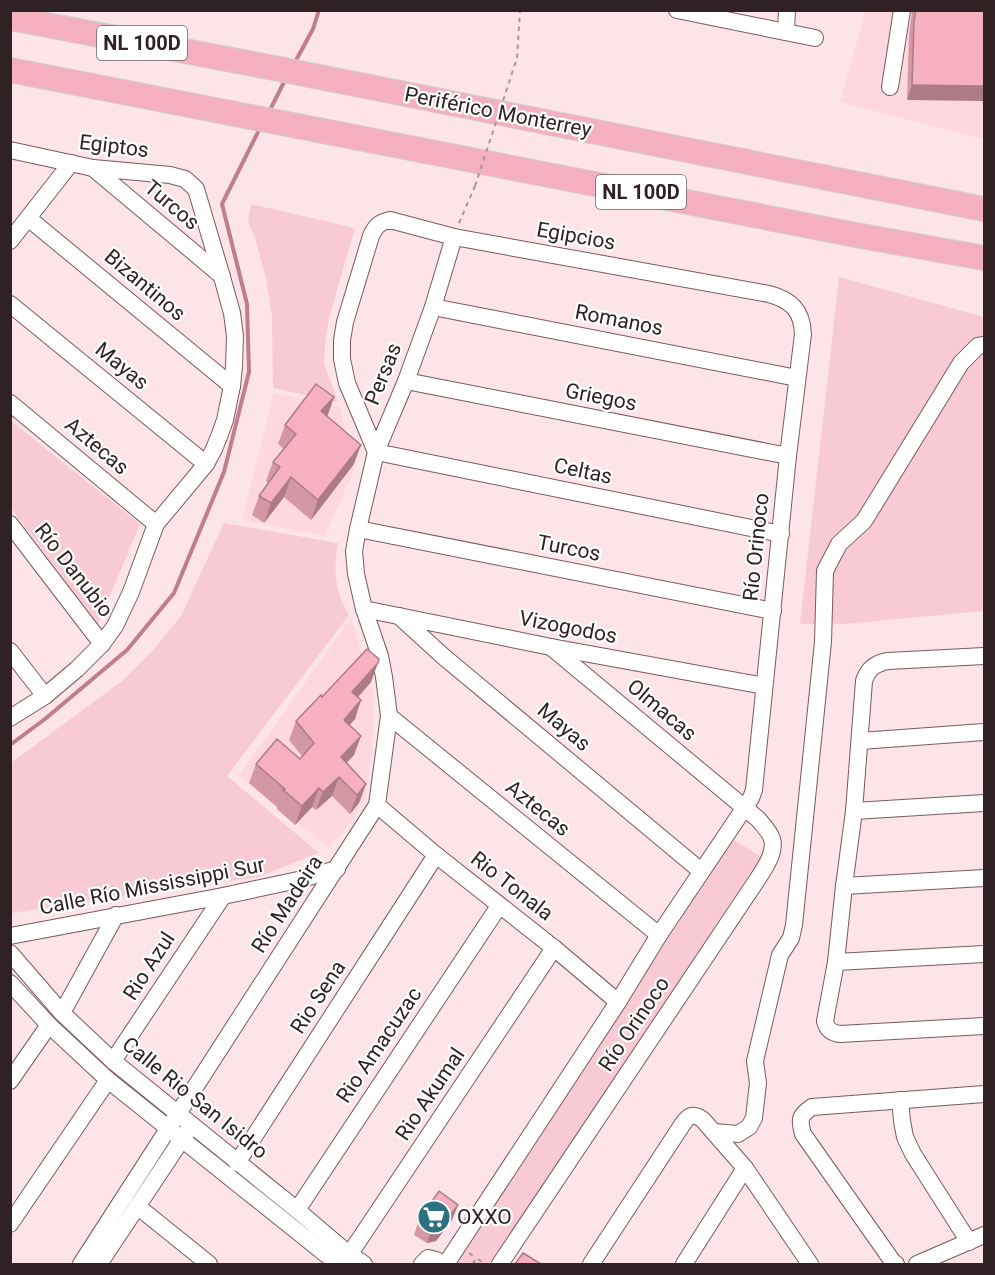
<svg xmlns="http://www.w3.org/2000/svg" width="995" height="1275" viewBox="0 0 995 1275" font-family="Roboto,sans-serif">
	<rect width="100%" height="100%" fill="#fce4e9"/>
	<g fill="#fed7df">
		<polygon points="866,11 984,11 984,139 840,102"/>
		<polygon points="274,393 340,407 354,470 325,536 242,520"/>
		<polygon points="351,618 374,693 372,749 366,795 353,820 329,848 239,776"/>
	</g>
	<g fill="#f8cad3">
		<polygon points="251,204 355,228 329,318 325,344 324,363 338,402 273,388 272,316 266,278 255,238 248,221"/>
		<polygon points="839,277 984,317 984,611 844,624 800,624"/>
		<polygon points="11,421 140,524 98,624 11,508"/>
		<path d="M224,523l114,20c-5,26 -3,49 11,72l-122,161 92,77 -61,24 -247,36v-150l111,-82 31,-31 28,-34z"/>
		<polygon points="733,839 761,857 491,1264 455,1264"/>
	</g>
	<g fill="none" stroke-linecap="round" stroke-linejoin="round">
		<g stroke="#c07e8d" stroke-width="4">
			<polyline points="294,64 313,29 319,10"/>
			<polyline points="269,112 286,78"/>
			<polyline points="10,745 45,719 127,650 174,593 224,472 249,372 247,304 222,204 261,126"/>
		</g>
		<defs>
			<g id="minor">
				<polyline points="677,10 815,38"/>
				<polyline points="786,32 787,10"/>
				<polyline points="890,87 902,10"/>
				<polyline points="10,150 93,168 170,175 185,179 196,189 222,277 232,313 235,336 234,367 232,386 225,420 220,434 214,449 206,464 156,524 131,592 115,626 102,644 77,669 45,696 10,718"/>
				<polyline points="93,168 222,276"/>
				<polyline points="28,218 232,386"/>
				<polyline points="10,241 71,163"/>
				<polyline points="10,304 206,464"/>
				<polyline points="433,307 797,378"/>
				<polyline points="406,381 788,456"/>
				<polyline points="10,403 156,524"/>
				<path d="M376,452l-29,-69 -5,-24v-19l3,-18 26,-86c4,-9 8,-14 19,-16l64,17 315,57c22,6 33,16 34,40l-15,122 -34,334 -3,8 -92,137 -41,67 -172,262"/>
				<polyline points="376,452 781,534"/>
				<polyline points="10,524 102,644"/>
				<polyline points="358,529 773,611"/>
				<polyline points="364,609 551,647 764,686"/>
				<polyline points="399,616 444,657 701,871"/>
				<polyline points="10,651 45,696"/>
				<path d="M984,656l-96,5c-12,2 -20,7 -24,20l-10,130 -10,75 -8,76 -11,59c2,9 7,12 15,13l144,-8"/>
				<polyline points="389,716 659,935"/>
				<polyline points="860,741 984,732"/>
				<polyline points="377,805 436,855 554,948 618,1002"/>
				<polyline points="854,811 984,803"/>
				<polyline points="844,886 984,878"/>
				<polyline points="10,936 223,896 298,880 337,869"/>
				<polyline points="10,953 62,1013 113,1061 297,1210 350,1255 364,1264"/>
				<polyline points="836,962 984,954"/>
				<polyline points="10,983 49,1025 108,1080 338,1264"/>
				<polyline points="62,1013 116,915"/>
				<polyline points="113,1061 223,896"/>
				<polyline points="10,1081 49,1025"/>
				<polyline points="900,1100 902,1121 905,1137 913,1154 969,1242"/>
				<polyline points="714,1132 738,1134 749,1127 754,1118 758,1083 755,1061 780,955 791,938 794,925 823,642 825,571 839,544 864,521 961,363 978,346 984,345"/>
				<polyline points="237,1163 436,855"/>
				<polyline points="137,1206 209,1264"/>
				<polyline points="297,1210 499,906"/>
				<polyline points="10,1224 108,1080"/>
				<polyline points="81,1264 377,805 389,716 384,677 380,656 364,609 356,574 354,551 358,529 376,452 406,381 433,307 454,237"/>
				<polyline points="99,1264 188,1130"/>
				<polyline points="343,1264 554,948"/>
				<polyline points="422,1264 428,1258 436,1260 443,1264"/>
				<path d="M500,1264l257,-384c7,-11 19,-27 15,-41 -2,-7 -9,-14 -14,-20l-207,-172"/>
				<path d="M591,1264l91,-139c6,-9 11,-13 21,-5l42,48 65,96"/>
				<polyline points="684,1264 745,1168"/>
				<path d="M896,1264l-3,-2 -90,-128c-4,-15 -4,-18 9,-27l172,-13"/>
				<polyline points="917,1264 984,1235"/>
			</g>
			<g id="highway">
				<polyline points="10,18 274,68 984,209"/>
				<polyline points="10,70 856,235 984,258"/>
			</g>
		</defs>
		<use href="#minor" stroke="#7a5960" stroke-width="18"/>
		<use href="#highway" stroke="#d1cecf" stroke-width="26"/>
		<g stroke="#aa969a" stroke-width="2" stroke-dasharray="4.5 4.5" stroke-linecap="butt">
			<polyline points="517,58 520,10"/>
			<polyline points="459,223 475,186"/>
			<polyline points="469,1253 476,1258"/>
			<polyline points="473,1264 476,1258 485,1264"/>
		</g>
		<use href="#minor" stroke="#fff" stroke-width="16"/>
		<use href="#highway" stroke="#f5b0bf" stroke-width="24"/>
		<polyline stroke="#aa969a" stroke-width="2" stroke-dasharray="4.5 4.5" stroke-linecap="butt" points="475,186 517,58"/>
	</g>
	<g fill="#d497a4">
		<polygon points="912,10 984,10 907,100 909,36"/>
		<polygon points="334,397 327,416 354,464 311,520 284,497 264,523 252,515 259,496 268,483 266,481 273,462 284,449 278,444 285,425"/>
		<polygon points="371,682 358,697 355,719 349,725 354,755 346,763 366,784 359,803 350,814 332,796 316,810 312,807 295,825 277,809 277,807 249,783 256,764 300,759 302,756 289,740 296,721 322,697"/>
		<polygon points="458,1205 452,1220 436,1241 427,1243 414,1235 419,1220"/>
	</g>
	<g fill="#ac7b86">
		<polygon points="912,85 984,86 984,101 907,100"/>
		<polygon points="334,397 327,417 321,411"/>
		<polygon points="361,445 354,464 311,520 318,500"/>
		<polygon points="291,477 284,497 264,523 271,503"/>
		<polygon points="378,663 371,682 346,711 352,692"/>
		<polygon points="361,700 355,719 337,739 344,720"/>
		<polygon points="361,736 354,755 334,776 341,757"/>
		<polygon points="339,777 332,796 316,810 323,792"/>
		<polygon points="366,784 359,803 350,814 357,795"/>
		<polygon points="319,788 312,807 295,825 302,806"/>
		<polygon points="458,1205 452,1220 436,1241 427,1243 432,1228"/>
	</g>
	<g fill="#f6b0bf" stroke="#ac7b86" stroke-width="1.5">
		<polygon points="916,10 984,10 984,86 912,85 914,22"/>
		<polygon points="316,384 334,397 321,411 361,445 318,500 291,477 271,503 259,496 280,467 273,462 296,434 285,425"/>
		<polygon points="367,649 379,659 378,663 352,692 361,700 344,720 361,736 341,757 366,784 357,795 339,777 323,792 319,788 302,806 283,790 285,789 256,764 277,739 300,759 314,743 296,721 321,695 322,697"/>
		<polygon points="439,1191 458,1205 441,1227 432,1228 419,1220"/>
		<polygon points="523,1253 541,1264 515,1264"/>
	</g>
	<defs>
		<symbol id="supermarket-disc" viewBox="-11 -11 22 22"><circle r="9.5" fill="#2e7282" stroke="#fff"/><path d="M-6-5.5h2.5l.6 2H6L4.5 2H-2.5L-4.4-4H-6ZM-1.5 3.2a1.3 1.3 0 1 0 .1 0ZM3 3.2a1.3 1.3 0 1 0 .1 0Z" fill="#fff"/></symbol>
	</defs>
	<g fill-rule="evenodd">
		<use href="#supermarket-disc" x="415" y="1198" width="38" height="38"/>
	</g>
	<g text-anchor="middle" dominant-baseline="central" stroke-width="4.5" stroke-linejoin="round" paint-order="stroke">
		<g fill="#fff" stroke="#6e6466" stroke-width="1.5">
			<rect x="97" y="26" width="90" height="34" rx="4.5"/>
			<rect x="596" y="175" width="90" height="34" rx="4.5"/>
		</g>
		<g font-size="20" font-weight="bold" fill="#302224">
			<text x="142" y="43">NL 100D</text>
			<text x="641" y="192">NL 100D</text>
		</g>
		<g font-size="21" fill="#302224" stroke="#fff">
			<text transform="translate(498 112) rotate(11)">Periférico Monterrey</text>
			<text transform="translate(114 146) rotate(7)">Egiptos</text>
			<text transform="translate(172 205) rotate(40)">Turcos</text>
			<text transform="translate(576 236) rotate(10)">Egipcios</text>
			<text transform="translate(145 285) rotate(40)">Bizantinos</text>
			<text transform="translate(619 320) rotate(11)">Romanos</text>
			<text transform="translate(122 366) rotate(39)">Mayas</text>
			<text transform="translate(383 374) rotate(-68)">Persas</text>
			<text transform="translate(601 397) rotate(11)">Griegos</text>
			<text transform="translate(97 446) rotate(40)">Aztecas</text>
			<text transform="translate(583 471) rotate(12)">Celtas</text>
			<text transform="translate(756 547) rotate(-84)">Río Orinoco</text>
			<text transform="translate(569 548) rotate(11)">Turcos</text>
			<text transform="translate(74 570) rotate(52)">Río Danubio</text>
			<text transform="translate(568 627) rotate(11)">Vizogodos</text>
			<text transform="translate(662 710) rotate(40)">Olmacas</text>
			<text transform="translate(564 727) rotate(40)">Mayas</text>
			<text transform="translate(538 808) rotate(39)">Aztecas</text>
			<text transform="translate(152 886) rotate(-11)">Calle Río Mississippi Sur</text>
			<text transform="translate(512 886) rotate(38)">Rio Tonala</text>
			<text transform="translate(287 904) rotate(-57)">Río Madeira</text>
			<text transform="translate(149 966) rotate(-57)">Rio Azul</text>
			<text transform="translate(318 997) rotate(-57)">Rio Sena</text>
			<text transform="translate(634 1024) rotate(-56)">Río Orinoco</text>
			<text transform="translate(379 1045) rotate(-56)">Rio Amacuzac</text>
			<text transform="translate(430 1094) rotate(-56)">Rio Akumal</text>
			<text transform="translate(195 1098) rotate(39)">Calle Rio San Isidro</text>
		</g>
		<g font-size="21" fill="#302224" stroke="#fff" text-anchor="start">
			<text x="457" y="1217">OXXO</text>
		</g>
	</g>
	<rect width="995" height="1275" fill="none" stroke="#302224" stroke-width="24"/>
</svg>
